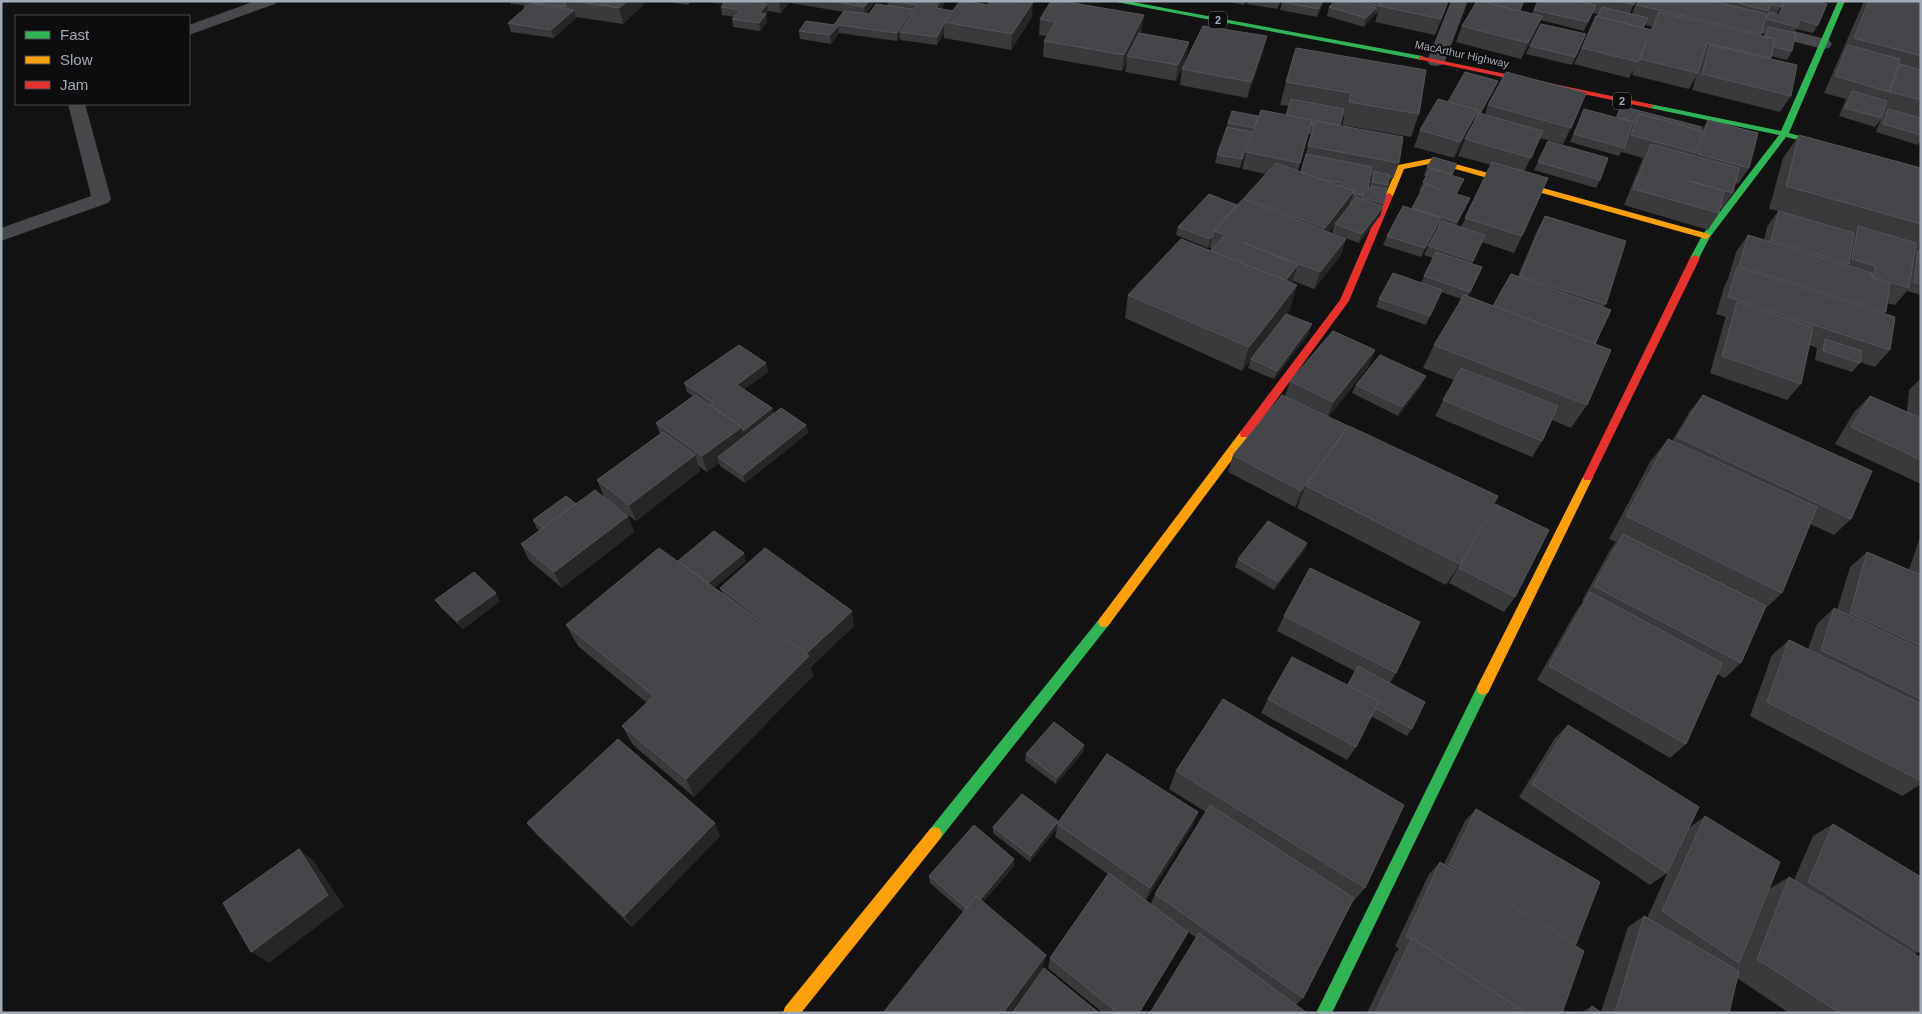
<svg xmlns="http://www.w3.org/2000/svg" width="1922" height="1014" viewBox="0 0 1922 1014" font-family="Helvetica,sans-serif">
	<rect width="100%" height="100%" fill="#131313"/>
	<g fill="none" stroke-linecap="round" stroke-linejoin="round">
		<g fill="#47484c" fill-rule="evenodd">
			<polygon points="255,1 277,1 275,4 189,35 189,25"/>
			<polygon points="68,104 85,104 111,199 108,203 1,241 1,228 91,196"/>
		</g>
		<g fill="#47484c" fill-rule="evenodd">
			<polygon points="1451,1 1468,1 1445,61 1442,65 1436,66 1430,65 1427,61"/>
			<polygon points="1649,1 1678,1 1829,40 1832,44 1829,48 1823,49 1651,5"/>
		</g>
		<g fill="#30b455" fill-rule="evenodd">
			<polygon points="1111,1 1127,1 1422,56 1426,58 1422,60"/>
			<polygon points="1838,1 1845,1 1789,133 1839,147 1835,149 1786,137 1710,237 1698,260 1692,260 1690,258 1703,234 1779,135 1650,108 1646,106 1650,104 1781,131"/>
			<polygon points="1104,617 1108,618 1110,622 1108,626 940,839 935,841 930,839 928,834 930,829 1100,618"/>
			<polygon points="1483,683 1488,685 1489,689 1332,1013 1316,1013 1478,685"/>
		</g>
		<g fill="#ff9f0a" fill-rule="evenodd">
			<polygon points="1434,158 1709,234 1710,236 1706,239 1703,238 1434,163 1404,169 1393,196 1389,199 1386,198 1385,196 1398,165"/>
			<polygon points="1245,430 1250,434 1249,437 1108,626 1104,627 1100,626 1098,622 1100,618 1241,431"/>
			<polygon points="1588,473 1593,477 1488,693 1483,695 1478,693 1477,689 1478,685 1583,477"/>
			<polygon points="935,827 940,829 942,834 940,839 801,1013 783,1013 785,1007 930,829"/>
		</g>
		<g fill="#e5322d" fill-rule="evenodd">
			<polygon points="1419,56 1650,104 1654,106 1650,108 1422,60 1419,60"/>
			<polygon points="1389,193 1393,196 1349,301 1249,437 1241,437 1240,434 1241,431 1340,300 1385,196"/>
			<polygon points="1695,255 1700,258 1593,477 1592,480 1584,480 1583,477 1690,258"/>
		</g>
	</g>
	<g fill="#3a3a3d" fill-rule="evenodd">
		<polygon points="511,1 647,1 623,24 576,17 576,18 554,38 511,32 508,23 524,9 523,5 511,4"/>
		<polygon points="664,1 691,1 688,5"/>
		<polygon points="701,1 875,1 866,14 869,14 888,6 887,1 953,11 1032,17 1011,50 944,38 944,33 937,45 900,40 900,37 897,41 839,33 831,44 800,39 799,31 834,25 844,12 790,3 790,2 781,13 768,11 768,12 766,15 767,22 760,31 733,27 732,19 734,17 722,15 721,7 723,4"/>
		<polygon points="1224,1 1246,1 1244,5"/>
		<polygon points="1248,1 1281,1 1277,9 1247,4"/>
		<polygon points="1282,1 1324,1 1317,17 1280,10"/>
		<polygon points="1355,1 1449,1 1435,35 1375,22 1379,9 1376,14 1374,14 1374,16 1364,27 1327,16 1329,7"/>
		<path d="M1476,1h49l-5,10 12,3 6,-13h97l-5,12 2,1 5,-13h147l-7,13 1,1 6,-14h32l2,24 -5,8 -17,-4 -3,3 -1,19 -5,9 -16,-4 -1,3 21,37 -11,16 -88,-22 5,-15 -8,14 -57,-14 2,-6 -5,9 -55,-14 22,-48 1,1 1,-3 -6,-1 -8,18 -43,-11 -5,12 -15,27 -65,-17 6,-16 11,-18zM1645,25l7,2 -2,3 -7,-2zM1763,28l3,1 -3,7 -2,-1z"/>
		<polygon points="1864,1 1921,1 1921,141 1918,145 1876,132 1881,119 1875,127 1839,116 1846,99 1824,93"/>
		<polygon points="1040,19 1142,30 1141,33 1186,58 1176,81 1125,72 1127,63 1122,71 1043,57 1044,41 1047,36 1039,35"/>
		<polygon points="1586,34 1572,65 1526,54 1530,46"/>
		<path d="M1296,48l123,66 -8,23 -69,-12 2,-9h-1l-3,9 59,38 -6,16h-3l-6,24 -4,13 -21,27 -27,-10 2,-7 -5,6 12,23 -27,34 -21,-8 -2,2 -1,26 -48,62 -117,-53 3,-23 82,-44 2,-2 -2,-1v-2l-2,2 -32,-13 2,-8 59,-22 7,-5v-2l22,-24 -24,-5 4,-17 6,-16h-1l-11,32 -25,-5 2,-8 11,-32 30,-7 28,-1 3,-9 -9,-1 6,-23zM1308,134h3l-10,38 -3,-1zM1371,175h1l-3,14h-1z"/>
		<polygon points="1263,52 1247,98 1180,85 1182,69"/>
		<polygon points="1494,90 1481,113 1485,114 1488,105 1571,128 1563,144 1540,138 1524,172 1522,236 1514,253 1482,242 1472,264 1482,267 1468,296 1493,306 1518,276 1536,233 1545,216 1606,304 1603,307 1595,344 1587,405 1571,428 1552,420 1542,441 1532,457 1435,416 1454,380 1423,368 1434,345 1462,299 1441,292 1426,325 1376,307 1379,299 1421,283 1433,258 1424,255 1428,246 1439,226 1438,226 1421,257 1383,245 1387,236 1412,209 1421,192 1419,191 1426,176 1424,176 1427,167 1457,164 1452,175 1460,187 1456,194 1466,206 1456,226 1461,227 1491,165 1458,156 1465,139 1474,121 1473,121 1454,158 1414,147 1420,130 1448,102"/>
		<polygon points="1621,106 1701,131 1708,120 1749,168 1738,184 1735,183 1733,193 1722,209 1720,209 1719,213 1708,230 1624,205 1643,158 1622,152 1623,149 1619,156 1570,142 1584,109 1615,118"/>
		<polygon points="1799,135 1921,168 1921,295 1907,291 1895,305 1887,303 1886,312 1885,314 1890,350 1875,367 1860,362 1860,363 1852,372 1815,360 1817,348 1810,345 1801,384 1787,400 1710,373 1725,319 1726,317 1716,314 1725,284 1728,279 1736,252 1748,235 1764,240 1767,227 1778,211 1769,209 1783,158"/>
		<polygon points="1548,141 1600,180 1596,188 1534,170"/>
		<polygon points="1309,333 1274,379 1248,368 1251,359"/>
		<polygon points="1375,350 1368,367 1328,417 1460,564 1446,585 1297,508 1301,498 1295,507 1228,472 1233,455 1285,396 1290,381"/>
		<polygon points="766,363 768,372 744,389 772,408 774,414 806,425 808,433 745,483 720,466 719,463 707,472 698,466 700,471 636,521 604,497 597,480 660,434 656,423 693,396 687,392 684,383"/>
		<polygon points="1921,378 1921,484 1835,444 1854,412 1870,396 1907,412 1909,390"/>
		<polygon points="1356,385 1422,385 1398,416 1352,393"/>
		<polygon points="1703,395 1851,519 1834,535 1810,524 1782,593 1765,609 1741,663 1725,678 1717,674 1686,744 1670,758 1537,680 1578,608 1583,602 1582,601 1610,550 1616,542 1609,539 1650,462 1668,439 1672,441 1690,411"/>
		<polygon points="575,504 628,516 634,532 562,588 529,560 521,544 540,530 537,529 533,520"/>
		<polygon points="1495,504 1515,597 1504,612 1449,583"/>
		<polygon points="1921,534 1921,784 1902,796 1750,716 1772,655 1789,640 1808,649 1817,624 1834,608 1837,610 1850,567 1867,552 1909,570"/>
		<polygon points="1307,543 1304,551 1274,590 1235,567 1238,559"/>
		<polygon points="678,561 746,561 714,588 722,593 720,588 854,626 811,667 813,676 694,797 633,745 622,726 647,703 578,646 566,625"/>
		<polygon points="435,600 500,601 463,629 441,608"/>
		<polygon points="1284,616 1396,673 1390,683 1412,729 1407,736 1371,716 1356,747 1347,760 1261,713 1268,699 1347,685 1355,671 1277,631"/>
		<polygon points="1568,725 1689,828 1705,816 1769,889 1789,877 1794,880 1813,836 1833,824 1919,952 1914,954 1921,1013 1789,1013 1737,978 1729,1013 1581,1013 1592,1006 1601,1012 1628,927 1644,916 1647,918 1682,841 1667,873 1650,885 1519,797 1555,738"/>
		<polygon points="1084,745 1083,752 1056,784 1025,761 1026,754"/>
		<polygon points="1176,771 1365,888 1351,904 1303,998 1296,1005 1188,932 1183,942 1139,1013 1103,1013 1048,968 1050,958 1108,874 1055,837 1057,828 1030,862 993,833 993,827 1058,824 1193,825 1146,900 1136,893 1151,904 1155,894 1206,812 1169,789"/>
		<polygon points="1476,809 1576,944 1575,945 1562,1013 1367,1013 1396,952 1399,949 1395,946 1429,874 1440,862 1444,864 1465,821"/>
		<polygon points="527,823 720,836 632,927 537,835"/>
		<polygon points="1014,866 983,902 1043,969 963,912 930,883 929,876"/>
	</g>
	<g fill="#262627">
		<polygon points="627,1 647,1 623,24 619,8"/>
		<polygon points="779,1 790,1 781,13"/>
		<polygon points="869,1 875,1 865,15 864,7"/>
		<polygon points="940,1 946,1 936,16 936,8"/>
		<polygon points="1322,1 1324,1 1317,17 1319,9"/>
		<polygon points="1448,1 1449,1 1435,35 1441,19"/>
		<polygon points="1033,2 1032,17 1011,50 1012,34"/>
		<polygon points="767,4 768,12 766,15 767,22 760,31 759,23 760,13"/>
		<polygon points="1376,8 1374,16 1364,27 1366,18"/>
		<polygon points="913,9 913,17 900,32 900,37 897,41 897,33"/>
		<polygon points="574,10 576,18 554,38 551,30"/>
		<polygon points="1144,15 1142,30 1130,56 1127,56 1127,63 1122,71 1124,55"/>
		<polygon points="1542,16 1536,32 1521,59 1528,43"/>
		<polygon points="944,24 944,33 937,45 937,37"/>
		<polygon points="839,25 839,33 831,44 830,35"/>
		<polygon points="1267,36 1263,52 1247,98 1251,82"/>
		<polygon points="1189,42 1186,58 1176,81 1178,65"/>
		<polygon points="1498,81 1494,90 1477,122 1480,114"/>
		<polygon points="1478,110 1471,126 1454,158 1460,142"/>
		<polygon points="1252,132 1250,140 1240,168 1242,159"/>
		<polygon points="1354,191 1348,208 1335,224 1334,226 1319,245 1325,228"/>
		<polygon points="1383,207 1380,216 1359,243 1362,234"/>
		<polygon points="1441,218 1437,227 1421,257 1425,248"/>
		<polygon points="1212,237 1210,246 1208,248 1210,239"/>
		<polygon points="1346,239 1341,255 1314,289 1320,272"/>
		<polygon points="1298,265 1292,282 1276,303 1281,286"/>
		<polygon points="1297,285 1290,309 1242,371 1249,347"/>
		<polygon points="1312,324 1309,333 1274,379 1277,371"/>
		<polygon points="1375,350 1368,367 1327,419 1333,402"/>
		<polygon points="766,363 768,372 739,393 737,385"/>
		<polygon points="1426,376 1422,385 1398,416 1402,407"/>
		<polygon points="772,408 774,417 718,457 719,463 707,472 702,456 742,427"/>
		<polygon points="806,425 808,433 745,483 743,475"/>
		<polygon points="1348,426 1306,486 1301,498 1295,507 1301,491"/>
		<polygon points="695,455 700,471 636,521 629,505"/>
		<polygon points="628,516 634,532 562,588 554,572"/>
		<polygon points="1307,543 1304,551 1274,590 1278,582"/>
		<polygon points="744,553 746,561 707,594 704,586"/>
		<polygon points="496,593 500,601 463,629 457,621"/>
		<polygon points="852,611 854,626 811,667 813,676 694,797 686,779 808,656 807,653"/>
		<polygon points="1084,745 1083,752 1056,784 1057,778"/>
		<polygon points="1198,812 1193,825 1146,900 1150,888"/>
		<polygon points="1058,821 1057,828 1030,862 1031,856"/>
		<polygon points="715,823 720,836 632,927 624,916"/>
		<polygon points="299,849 314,861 344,906 269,963 251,952"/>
		<polygon points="1014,859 1014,866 970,917 970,912"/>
		<polygon points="1188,932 1183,942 1139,1013"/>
		<polygon points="1046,955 1043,969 1011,1013 1003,1013"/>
	</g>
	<g fill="#45464a" stroke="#54565b">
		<polygon points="526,1 564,1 566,7 565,7"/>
		<polygon points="573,1 627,1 619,8"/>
		<polygon points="726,1 749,1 767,4 760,13 766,14 759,23 732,19 740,10 721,7"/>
		<polygon points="830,1 869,1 864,7"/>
		<polygon points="888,1 940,1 936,8 953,11 944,22 944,24 937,37 900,32 917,5"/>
		<polygon points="960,1 966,1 987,5 990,1 1033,2 1012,34 944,22"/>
		<polygon points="1051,1 1061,1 1144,15 1124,55 1044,41 1056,22 1040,19"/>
		<polygon points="1282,1 1322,1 1319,9 1282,2"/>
		<polygon points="1335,1 1353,1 1376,8 1366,18 1329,7"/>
		<polygon points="1356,1 1381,1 1379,6"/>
		<polygon points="1382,1 1448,1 1441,19 1380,6"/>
		<polygon points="1477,1 1480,1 1542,16 1528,43 1462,26"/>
		<polygon points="1480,1 1524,1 1519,11"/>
		<polygon points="1538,1 1578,1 1596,5 1588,22 1534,10"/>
		<polygon points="1617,1 1635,1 1634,5"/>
		<polygon points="1639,1 1711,1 1767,14 1761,34 1637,5"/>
		<polygon points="1732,1 1784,1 1782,7 1771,4 1768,11"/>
		<polygon points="1785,1 1816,1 1827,4 1818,25 1800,20 1797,27 1766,19 1769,12 1779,15"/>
		<polygon points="1869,1 1921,1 1921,56 1854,38"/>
		<polygon points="531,3 574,10 551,30 508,23"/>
		<polygon points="876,4 913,9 897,33 839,25 830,35 799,31 806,21 834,25 844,11 869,14"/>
		<polygon points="1602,7 1648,18 1643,28 1597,17"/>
		<polygon points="1659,12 1775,39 1771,58 1707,43 1698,73 1640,59 1646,42 1638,62 1582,48 1596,16 1652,30"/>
		<polygon points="1541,24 1586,34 1575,57 1530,46"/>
		<polygon points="1203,26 1267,36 1251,82 1182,69"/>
		<polygon points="1768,27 1796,33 1792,51 1773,47 1775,39 1766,36"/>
		<polygon points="1139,33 1189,42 1178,65 1127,56"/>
		<polygon points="1710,45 1797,65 1791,96 1702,74"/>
		<polygon points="1848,45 1900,59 1889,92 1835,76"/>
		<polygon points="1296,48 1426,70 1419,114 1349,102 1351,93 1286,82"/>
		<polygon points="1900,64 1921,70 1921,100 1890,92"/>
		<polygon points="1465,72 1498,81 1480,113 1477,113 1478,110 1448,102"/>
		<polygon points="1506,72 1586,93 1571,128 1488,105"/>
		<polygon points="1852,91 1887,101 1881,118 1845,108"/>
		<polygon points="1291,99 1344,109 1340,125 1315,121 1313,126 1311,125 1312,120 1286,115"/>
		<polygon points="1438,99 1478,110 1460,142 1420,130"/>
		<polygon points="1621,106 1702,127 1700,131 1639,114 1634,122 1617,117"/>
		<polygon points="1584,109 1633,122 1624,148 1574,134"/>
		<polygon points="1888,109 1921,118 1921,135 1883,124"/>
		<polygon points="1261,110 1312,120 1300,163 1246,152"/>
		<polygon points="1232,111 1258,116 1254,128 1228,123"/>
		<polygon points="1479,113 1543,131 1531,158 1465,139"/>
		<polygon points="1639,114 1703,131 1696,153 1631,135"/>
		<polygon points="1708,120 1758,133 1749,168 1698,154"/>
		<polygon points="1315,121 1403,137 1399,163 1308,146"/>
		<polygon points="1227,127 1252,132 1242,159 1217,155"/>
		<polygon points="1799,135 1921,168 1921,224 1786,186"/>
		<polygon points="1548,141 1608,158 1600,180 1538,162"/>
		<polygon points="1651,144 1739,168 1733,193 1689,181 1724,191 1719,213 1633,189"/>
		<polygon points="1306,154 1372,167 1368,189 1370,189 1371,186 1387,189 1384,203 1362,198 1363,191 1361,195 1353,194 1354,191 1341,187 1342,183 1320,179 1301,172"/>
		<polygon points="1433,157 1457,164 1452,174 1427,167"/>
		<polygon points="1492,162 1548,178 1522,236 1465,218"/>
		<polygon points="1276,163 1354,191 1325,228 1244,198"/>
		<polygon points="1430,169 1464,179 1456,194 1470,198 1457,222 1412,208 1425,184 1439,189 1423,182"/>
		<polygon points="1374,171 1390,175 1388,185 1372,182"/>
		<polygon points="1209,194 1237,205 1214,231 1212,237 1210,239 1178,227"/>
		<polygon points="1356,197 1383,207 1362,234 1335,224"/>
		<polygon points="1243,199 1346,239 1320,272 1242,242 1298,265 1285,281 1210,251 1225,235 1214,231"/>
		<polygon points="1403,206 1441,218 1425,248 1387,236"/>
		<polygon points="1779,211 1854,233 1849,264 1771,240"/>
		<polygon points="1545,216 1626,241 1606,304 1520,276"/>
		<polygon points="1442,221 1485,235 1473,261 1428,246"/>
		<polygon points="1858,226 1916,243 1909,288 1873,277 1875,266 1852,259"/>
		<polygon points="1748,235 1872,273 1872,278 1890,284 1886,312 1739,266"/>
		<polygon points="1181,239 1297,285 1249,347 1128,295"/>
		<polygon points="1918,251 1921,252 1921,284 1914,282"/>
		<polygon points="1436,252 1482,267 1470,292 1424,276"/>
		<polygon points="1737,267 1895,317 1890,350 1728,297"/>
		<polygon points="1393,273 1442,290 1430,316 1379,299"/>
		<polygon points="1511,274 1611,310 1595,344 1493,306"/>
		<polygon points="1464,295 1611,350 1587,405 1434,345"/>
		<polygon points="1737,302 1813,327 1801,384 1722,356"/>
		<polygon points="1286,314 1312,324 1277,371 1251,359"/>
		<polygon points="1333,331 1375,350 1333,402 1290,381"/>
		<polygon points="1825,339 1862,351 1860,363 1823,351"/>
		<polygon points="739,345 766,363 737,385 772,408 743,431 742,427 710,405 713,403 684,383"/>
		<polygon points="1380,355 1426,376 1402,407 1356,385"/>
		<polygon points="1461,368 1558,406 1542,441 1443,400"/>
		<polygon points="695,395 742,427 702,456 656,423"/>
		<polygon points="1282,395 1348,426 1301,491 1233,455"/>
		<polygon points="1703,395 1872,471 1851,519 1677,437"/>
		<polygon points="1870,396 1921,418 1921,460 1851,427"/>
		<polygon points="781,408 806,425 743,475 718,457"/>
		<polygon points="1349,426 1498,496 1460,564 1306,486"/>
		<polygon points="663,432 695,455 629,505 597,480"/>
		<polygon points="1668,439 1817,507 1782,593 1626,516"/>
		<polygon points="595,490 628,516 554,572 521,544"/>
		<polygon points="566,496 576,504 543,528 533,520"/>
		<polygon points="1495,504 1549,530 1515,597 1459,568"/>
		<polygon points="1268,521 1307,543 1278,582 1238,559"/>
		<polygon points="714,531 744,553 708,583 678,561"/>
		<polygon points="1623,534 1766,606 1741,663 1594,586"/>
		<polygon points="659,548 809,656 686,779 622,726 654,696 566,625"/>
		<polygon points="765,548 852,611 807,653 720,588"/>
		<polygon points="1867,552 1921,575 1921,646 1850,613"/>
		<polygon points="1310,568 1420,622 1396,673 1284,616"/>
		<polygon points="474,572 496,593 457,621 435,600"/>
		<polygon points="1590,592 1722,663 1686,744 1549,666"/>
		<polygon points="1834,608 1921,649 1921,699 1821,650"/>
		<polygon points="1789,640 1921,704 1921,781 1767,702"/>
		<polygon points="1292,657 1379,701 1356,747 1268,699"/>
		<polygon points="1358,666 1425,702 1412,729 1375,708 1379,701 1348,685"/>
		<polygon points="1223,699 1404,805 1365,888 1176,771"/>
		<polygon points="1054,722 1084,745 1057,778 1026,754"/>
		<polygon points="1568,725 1699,807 1667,873 1532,784"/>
		<polygon points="618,739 715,823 624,916 527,823"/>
		<polygon points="1107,754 1198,812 1150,888 1057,824"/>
		<polygon points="1022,794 1058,821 1031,856 993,827"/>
		<polygon points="1210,805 1354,898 1303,998 1155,894"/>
		<polygon points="1476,809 1600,882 1576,944 1449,865"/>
		<polygon points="1705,816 1780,862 1739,963 1662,911"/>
		<polygon points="1833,824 1921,877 1921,947 1919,952 1808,882"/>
		<polygon points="974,825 1014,859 980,900 976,896 966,908 929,876"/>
		<polygon points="299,849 328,895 251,952 223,903"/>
		<polygon points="1440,862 1584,951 1562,1013 1526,1013 1412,938 1411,939 1406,936"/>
		<polygon points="1109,873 1188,932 1139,1013 1118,1013 1050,958"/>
		<polygon points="1789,877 1921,958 1921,1013 1840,1013 1757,959"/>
		<polygon points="976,896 1046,955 1003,1013 883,1013"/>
		<polygon points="1644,916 1739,971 1729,1013 1615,1013"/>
		<polygon points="1199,933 1307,1013 1150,1013"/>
		<polygon points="1412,938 1526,1013 1375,1013"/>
		<polygon points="1044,968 1099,1013 1012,1013"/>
		<polygon points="1592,1006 1602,1013 1590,1013"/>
	</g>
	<g text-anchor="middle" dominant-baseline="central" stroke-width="4" stroke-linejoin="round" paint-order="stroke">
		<g fill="#0d0d0f" stroke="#757b83" stroke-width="1">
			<rect x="1209" y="11.5" width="18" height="17" rx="4"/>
			<rect x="1613" y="92.5" width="18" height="17" rx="4"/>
		</g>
		<g font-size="11" font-weight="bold" fill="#a2aab5">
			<text x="1218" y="20">2</text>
			<text x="1622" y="101">2</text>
		</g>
		<g font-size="11" fill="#a2aab5" stroke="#0d0d0f">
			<text transform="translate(1462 54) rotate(12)">MacArthur Highway</text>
		</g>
	</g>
	<rect width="1922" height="1014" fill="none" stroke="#a2aab5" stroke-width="5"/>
	<rect x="15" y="15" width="175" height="90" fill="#0d0d0f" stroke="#494c51"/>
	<rect x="25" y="31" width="25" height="8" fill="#30b455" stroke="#494c51"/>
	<text x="60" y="40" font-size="15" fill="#a2aab5">Fast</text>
	<rect x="25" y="56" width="25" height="8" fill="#ff9f0a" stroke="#494c51"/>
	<text x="60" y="65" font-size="15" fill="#a2aab5">Slow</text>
	<rect x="25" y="81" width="25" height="8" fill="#e5322d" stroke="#494c51"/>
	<text x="60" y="90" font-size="15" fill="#a2aab5">Jam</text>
</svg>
